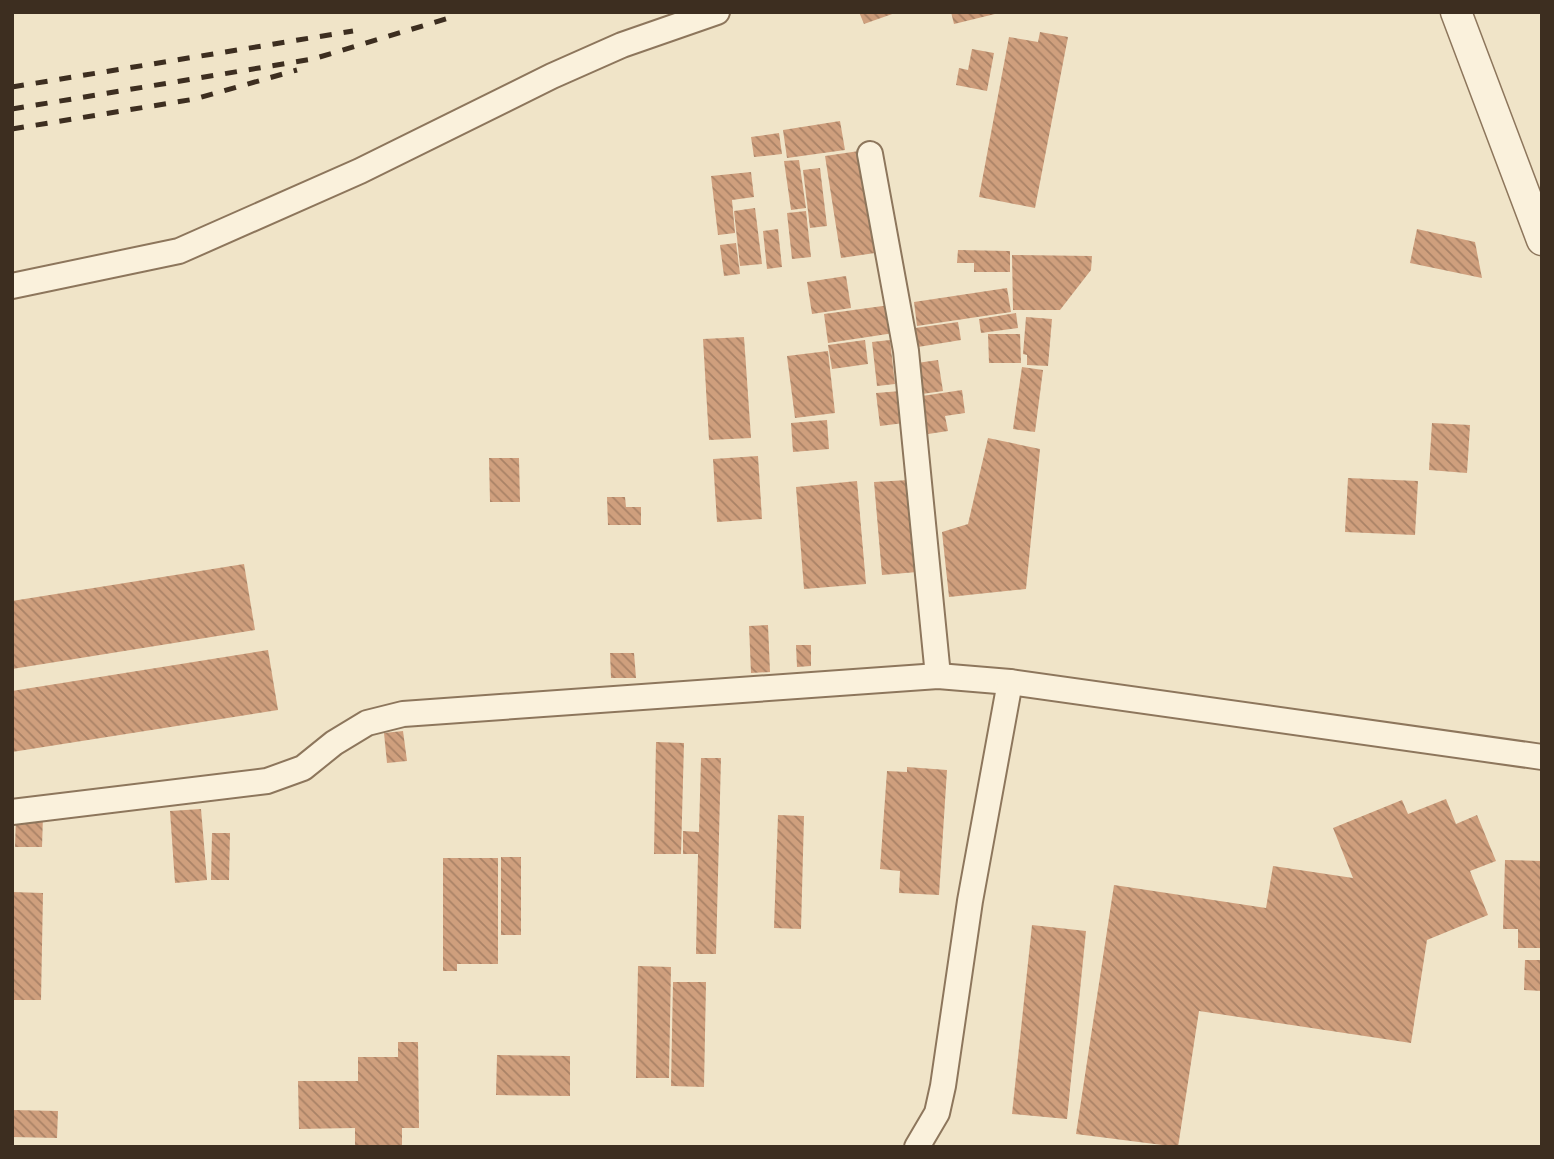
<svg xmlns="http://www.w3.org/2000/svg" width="1554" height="1159" viewBox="0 0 1554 1159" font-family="'Crimson Pro',serif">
	<defs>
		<pattern id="building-back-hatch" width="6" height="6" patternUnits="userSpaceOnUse" patternTransform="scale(1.75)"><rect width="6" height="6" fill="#cf9f7d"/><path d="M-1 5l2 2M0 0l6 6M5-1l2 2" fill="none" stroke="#a98266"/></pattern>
	</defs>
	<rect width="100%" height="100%" fill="#f0e4c8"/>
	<g fill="url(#building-back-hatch)">
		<polygon points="859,12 895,12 895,13 864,24"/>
		<polygon points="951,12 999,12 999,13 954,24"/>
		<polygon points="1040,32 1068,37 1035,208 979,197 1009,37 1038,42"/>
		<polygon points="972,49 994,53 987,91 956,85 959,68 968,70"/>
		<polygon points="840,121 845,150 787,158 783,130"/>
		<polygon points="779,133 782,154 754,157 751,137"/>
		<polygon points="859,151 875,253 841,258 825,156"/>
		<polygon points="799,160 806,208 791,210 784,161"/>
		<polygon points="820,168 827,226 810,228 803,170"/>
		<polygon points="751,172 754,197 732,200 735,233 718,235 711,176"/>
		<polygon points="755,208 762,264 740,266 734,211"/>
		<polygon points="806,211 811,257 792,259 787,213"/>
		<polygon points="778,229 782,267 767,269 763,231"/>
		<polygon points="1417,229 1475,242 1482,278 1410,263"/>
		<polygon points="736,243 740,274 724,276 720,245"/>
		<polygon points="958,250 1010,251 1010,272 974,272 974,263 957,263"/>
		<polygon points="1012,255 1092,256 1091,270 1060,310 1013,310"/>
		<polygon points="846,276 851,308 812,314 807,282"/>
		<polygon points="1007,288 1011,312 917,326 914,302"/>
		<polygon points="890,305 894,333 828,343 824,314"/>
		<polygon points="1016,313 1018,328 981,333 979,319"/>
		<polygon points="1026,317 1052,319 1048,366 1027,365 1027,355 1023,354"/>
		<polygon points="958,322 961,340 918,347 915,328"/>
		<polygon points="988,334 1020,334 1021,363 989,363"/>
		<polygon points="744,337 751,438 709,440 703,339"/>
		<polygon points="865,340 868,364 832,369 828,345"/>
		<polygon points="890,340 895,384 877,386 872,342"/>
		<polygon points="828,351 835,413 795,418 787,356"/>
		<polygon points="938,360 943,391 922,394 917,363"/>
		<polygon points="1022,367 1043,370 1035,432 1013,429"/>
		<polygon points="962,390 965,413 945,416 948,431 928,434 922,396"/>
		<polygon points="901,391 904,423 880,426 876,393"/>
		<polygon points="827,420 829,449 793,452 791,423"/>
		<polygon points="1432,423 1470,425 1467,473 1429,470"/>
		<polygon points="988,438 1040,449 1026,589 949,597 942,532 968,524"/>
		<polygon points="758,456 762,519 717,522 713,459"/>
		<polygon points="489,458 519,458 520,502 490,502"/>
		<polygon points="1348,478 1418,481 1415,535 1345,532"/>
		<polygon points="909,480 917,572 882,575 874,482"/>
		<polygon points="857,481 866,584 804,589 796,487"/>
		<polygon points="607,497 625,497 626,507 641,507 641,525 608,525"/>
		<polygon points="244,564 255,630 12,669 12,601"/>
		<polygon points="768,625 770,672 751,673 749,626"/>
		<polygon points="796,645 811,645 811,666 797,667"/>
		<polygon points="268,650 278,710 12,752 12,691"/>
		<polygon points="610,653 634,653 636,678 611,678"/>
		<polygon points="403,731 407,761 387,763 384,733"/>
		<polygon points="656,742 684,743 681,854 654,854"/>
		<polygon points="701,758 721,758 716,954 696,954 698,854 683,854 683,831 699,832"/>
		<polygon points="907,767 947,770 939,895 899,893 900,871 880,869 887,771 907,772"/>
		<polygon points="1446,799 1456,824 1477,815 1496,861 1470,871 1488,915 1427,940 1411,1043 1199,1011 1178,1147 1076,1134 1114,885 1266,908 1273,866 1353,878 1333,828 1402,800 1408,814"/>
		<polygon points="201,809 207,880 175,883 170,811"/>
		<polygon points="16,815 43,816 42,847 15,847"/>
		<polygon points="778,815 804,816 801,929 774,928"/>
		<polygon points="212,833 230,833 229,880 211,880"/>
		<rect x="501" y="857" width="20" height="78"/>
		<polygon points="443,858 498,858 498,964 457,964 457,971 443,971"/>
		<polygon points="1505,860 1542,861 1542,948 1518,948 1518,929 1503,929"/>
		<polygon points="12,892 43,893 41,1000 12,1000"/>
		<polygon points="1032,925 1086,931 1067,1119 1012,1114"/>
		<polygon points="1525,960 1542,960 1542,991 1524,990"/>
		<polygon points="638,966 671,967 669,1078 636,1078"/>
		<polygon points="673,982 706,982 704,1087 671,1086"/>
		<polygon points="398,1042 418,1042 419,1128 402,1128 402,1147 355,1147 355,1128 299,1129 298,1081 358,1081 358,1057 398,1057"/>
		<polygon points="497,1055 570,1056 570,1096 496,1095"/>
		<polygon points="12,1110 58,1111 57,1138 12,1137"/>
	</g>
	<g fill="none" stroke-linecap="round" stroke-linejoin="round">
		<defs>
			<g id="minor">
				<polyline points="870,154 906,351 938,676"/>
				<polyline points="12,286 179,251 360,171 552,76 622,45 717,12"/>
				<polyline points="12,812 267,781 303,768 334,743 367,723 403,714 938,676 1010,682 1542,757"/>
				<polyline points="917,1147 937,1113 943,1086 970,901 1010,682"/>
			</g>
			<polyline id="tertiary" points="1456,12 1542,240"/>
		</defs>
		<use href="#minor" stroke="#8d765c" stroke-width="28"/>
		<use href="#tertiary" stroke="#8d765c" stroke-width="33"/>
		<use href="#minor" stroke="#faf1dc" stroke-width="24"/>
		<use href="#tertiary" stroke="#faf1dc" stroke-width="30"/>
		<g stroke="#3d2e20" stroke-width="5" stroke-dasharray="12 12" stroke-linecap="butt">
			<polyline points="12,87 353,31"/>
			<polyline points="12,109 313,59 452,17"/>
			<polyline points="12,129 195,99 297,70"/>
		</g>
	</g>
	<rect width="1554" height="1159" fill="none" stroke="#3d2e20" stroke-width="28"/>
</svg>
